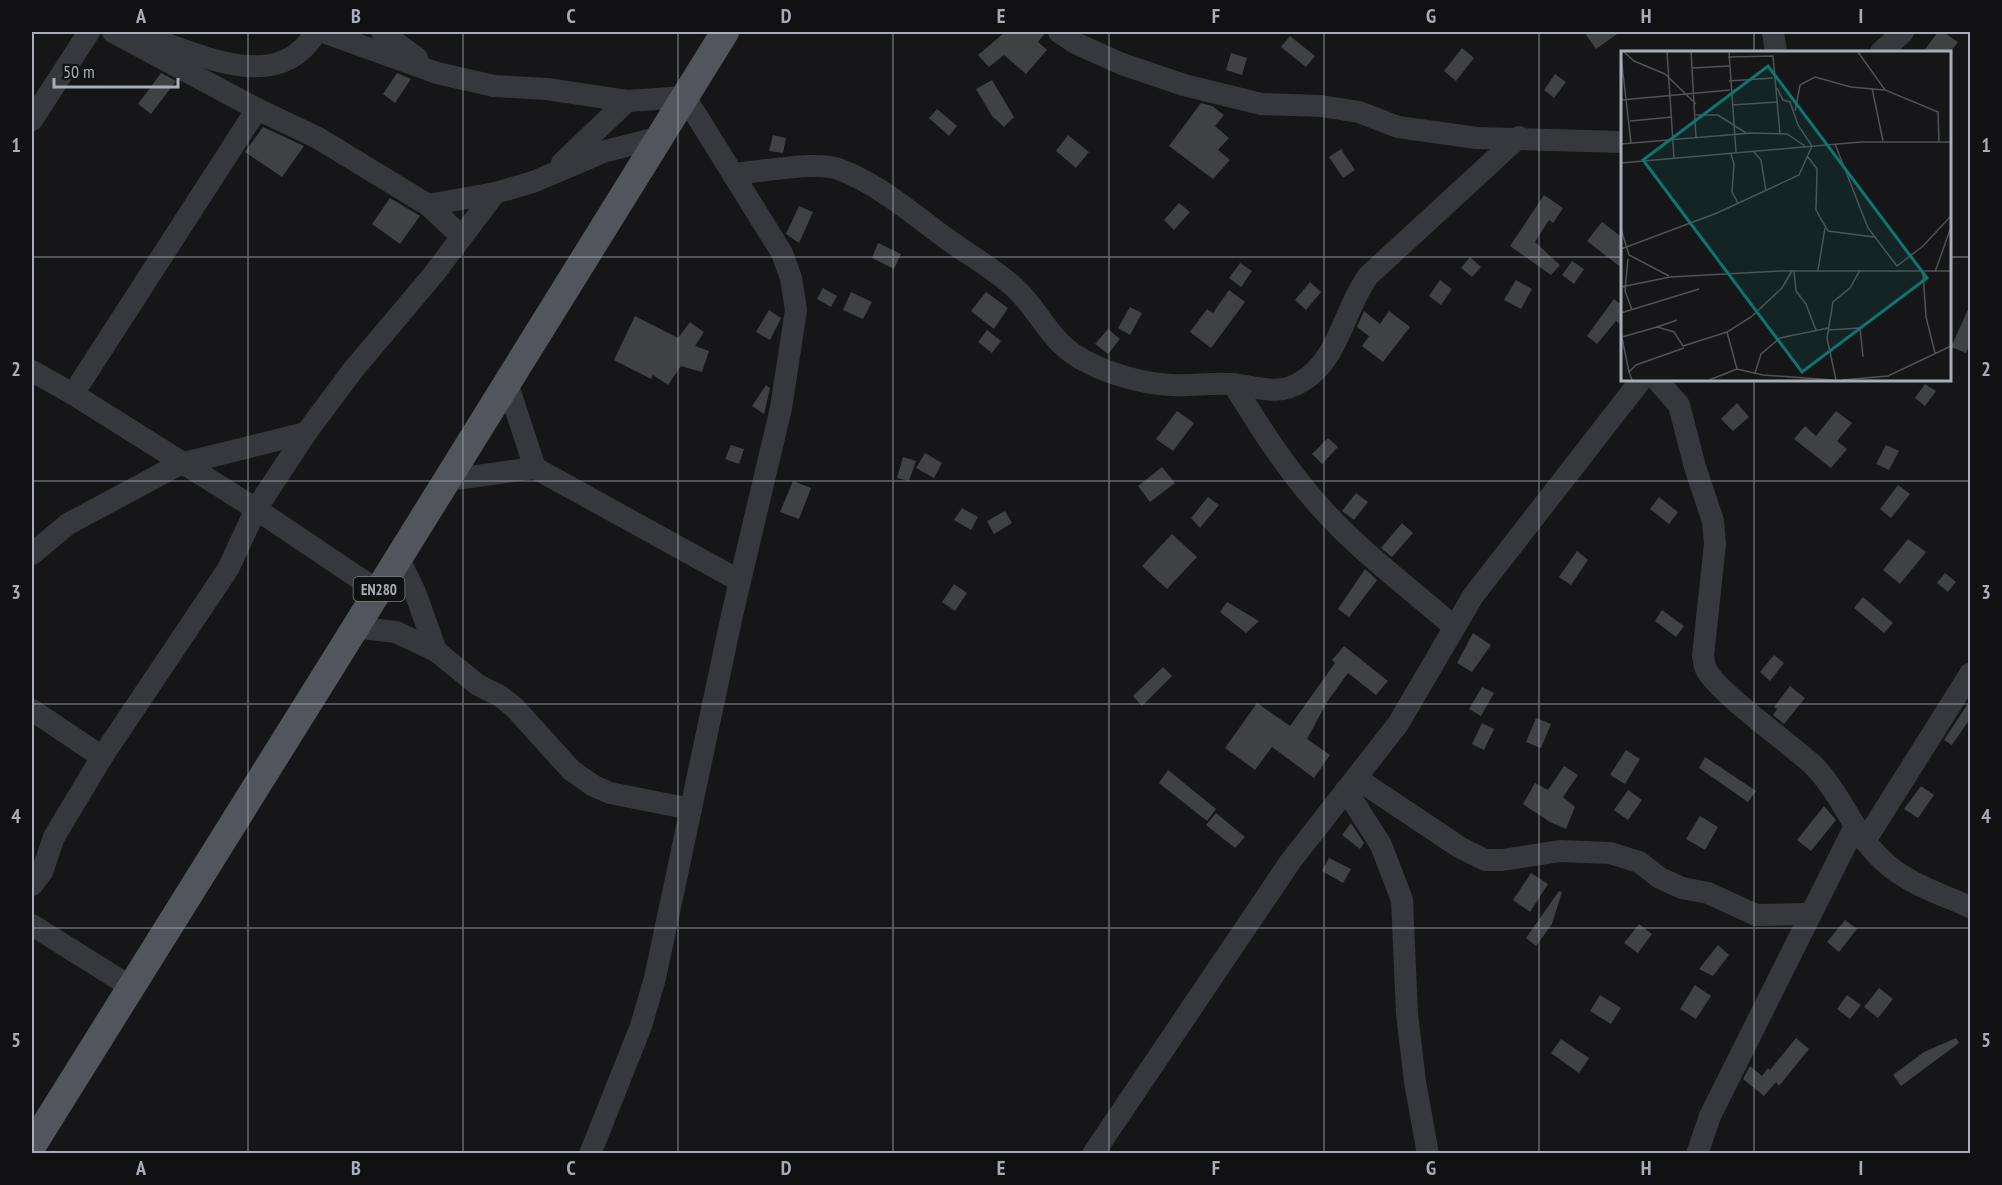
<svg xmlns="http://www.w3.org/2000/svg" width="2002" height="1185" viewBox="0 0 2002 1185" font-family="'PT Sans Narrow',sans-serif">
	<rect width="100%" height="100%" fill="#161618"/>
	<g fill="#404145">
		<polygon points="1005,32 1046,32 1038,42 1047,50 1026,74 1004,55 989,67 978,55"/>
		<polygon points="1584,32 1620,32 1596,49"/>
		<polygon points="1938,32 1943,32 1958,42 1951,52 1923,52"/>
		<polygon points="1290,36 1315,56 1306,67 1281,47"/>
		<polygon points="1462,48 1474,58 1456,81 1444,71"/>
		<polygon points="1231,53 1247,58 1242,75 1226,70"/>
		<polygon points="161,73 176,81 151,114 138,104"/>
		<polygon points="397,73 411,79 395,103 383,94"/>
		<polygon points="1555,74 1566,82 1554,98 1544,90"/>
		<polygon points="992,80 1014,117 1004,127 992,116 976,89"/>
		<polygon points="1201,103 1212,106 1224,115 1215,126 1229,138 1218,150 1230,160 1213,179 1169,146"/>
		<polygon points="937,109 957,126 949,136 929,118"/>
		<polygon points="263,127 304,146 282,177 245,152"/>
		<polygon points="773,135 786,138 783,153 769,151"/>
		<polygon points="1068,135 1089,152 1076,168 1056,151"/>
		<polygon points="1341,149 1355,170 1343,178 1329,157"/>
		<polygon points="1544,195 1563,208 1553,223 1549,220 1535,242 1560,265 1551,275 1510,246"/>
		<polygon points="390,198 420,216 400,244 372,224"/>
		<polygon points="1179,203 1190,212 1174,230 1164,220"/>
		<polygon points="799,206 813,212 799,243 786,234"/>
		<polygon points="1602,222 1623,238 1623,269 1587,241"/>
		<polygon points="878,243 901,254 894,269 872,258"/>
		<polygon points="1470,257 1481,267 1472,277 1461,268"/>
		<polygon points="1572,261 1584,269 1574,284 1562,275"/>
		<polygon points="1240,263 1252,271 1241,287 1229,278"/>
		<polygon points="1440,280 1452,289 1441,305 1429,296"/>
		<polygon points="1516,280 1532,289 1521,309 1504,300"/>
		<polygon points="1310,282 1321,292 1306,310 1295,300"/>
		<polygon points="823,288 837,296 831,307 817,299"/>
		<polygon points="1229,290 1245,302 1211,348 1190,332 1207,309 1213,313"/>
		<polygon points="851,292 872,302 863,319 843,310"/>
		<polygon points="986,292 1008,308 994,329 971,311"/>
		<polygon points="1614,299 1623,306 1623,326 1616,321 1597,344 1587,336"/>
		<polygon points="1971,303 1971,342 1966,353 1951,347"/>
		<polygon points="1130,307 1142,313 1130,335 1118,328"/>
		<polygon points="769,310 781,318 770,340 756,332"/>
		<polygon points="1364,311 1380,324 1389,311 1410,327 1383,362 1362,346 1369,336 1357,327"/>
		<polygon points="635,316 678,338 690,322 704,332 695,346 709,351 702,372 681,366 668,385 653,375 651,379 614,360"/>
		<polygon points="1108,329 1120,339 1108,354 1095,344"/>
		<polygon points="987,330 1001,341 992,353 978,342"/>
		<polygon points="1925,384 1936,391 1925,406 1915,398"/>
		<polygon points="766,385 770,388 764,414 752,406"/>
		<polygon points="1737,403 1749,417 1733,431 1721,419"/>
		<polygon points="1177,411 1194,423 1173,451 1156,439"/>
		<polygon points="1836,411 1852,423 1837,441 1847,449 1831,468 1794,439 1805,426 1816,436"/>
		<polygon points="1328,438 1338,447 1322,464 1312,454"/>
		<polygon points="731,445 744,449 739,464 725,459"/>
		<polygon points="1886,445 1899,451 1889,470 1876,464"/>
		<polygon points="925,453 942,463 934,478 916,468"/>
		<polygon points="903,457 916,461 909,481 897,478"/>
		<polygon points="1162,467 1175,483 1150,502 1138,486"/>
		<polygon points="793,481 811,488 799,519 780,512"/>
		<polygon points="1898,485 1910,494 1891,518 1880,509"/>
		<polygon points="1356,493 1368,502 1354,520 1342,511"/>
		<polygon points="1208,497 1219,505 1200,528 1191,518"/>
		<polygon points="1659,497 1678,512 1669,524 1650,509"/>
		<polygon points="962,508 978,517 971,530 954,520"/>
		<polygon points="1005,511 1012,523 994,534 987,521"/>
		<polygon points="1402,523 1413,533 1392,557 1381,548"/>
		<polygon points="1172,534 1197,557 1167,589 1142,566"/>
		<polygon points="1908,539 1926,552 1900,584 1883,570"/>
		<polygon points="1577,551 1588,560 1571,585 1559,577"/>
		<polygon points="1365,569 1377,580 1349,617 1338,609"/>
		<polygon points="1945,573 1956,582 1948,592 1937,583"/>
		<polygon points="954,584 967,593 955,611 942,602"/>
		<polygon points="1863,597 1893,623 1884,633 1854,608"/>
		<polygon points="1227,602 1259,621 1246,633 1220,612"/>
		<polygon points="1662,610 1684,626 1676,637 1655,621"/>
		<polygon points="1473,633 1491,645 1472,672 1457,663"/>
		<polygon points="1344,646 1388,681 1376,695 1348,673 1327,702 1307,739 1330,755 1314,778 1272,747 1255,770 1225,748 1257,703 1290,726 1335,663 1332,660"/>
		<polygon points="1774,655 1784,663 1770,681 1760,672"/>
		<polygon points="1163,667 1172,676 1142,706 1133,696"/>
		<polygon points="1790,686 1805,698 1784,724 1773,715 1777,709 1774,707"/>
		<polygon points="1482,687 1494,693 1481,716 1469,709"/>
		<polygon points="1971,699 1971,717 1952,745 1944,740"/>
		<polygon points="1536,718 1551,724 1541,748 1526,742"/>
		<polygon points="1482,723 1494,729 1484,750 1472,744"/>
		<polygon points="1626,750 1640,759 1625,784 1610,775"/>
		<polygon points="1705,757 1756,791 1748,802 1699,768"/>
		<polygon points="1564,766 1578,775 1563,797 1575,807 1566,829 1550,822 1523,804 1535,783 1548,790"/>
		<polygon points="1168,770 1216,809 1207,821 1159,783"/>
		<polygon points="1921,786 1934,795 1918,818 1904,809"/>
		<polygon points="1628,790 1642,800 1628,820 1614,810"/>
		<polygon points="1824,806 1836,820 1811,851 1797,840"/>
		<polygon points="1216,813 1245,837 1235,848 1206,825"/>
		<polygon points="1700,816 1718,827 1705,850 1686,839"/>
		<polygon points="1351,823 1364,843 1360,849 1342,835"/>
		<polygon points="1329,858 1351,869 1343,883 1322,871"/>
		<polygon points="1531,873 1548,884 1530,912 1513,900"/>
		<polygon points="1559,891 1562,892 1552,924 1536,946 1526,938"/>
		<polygon points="1845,920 1857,929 1839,952 1827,942"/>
		<polygon points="1639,924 1652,934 1638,953 1624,943"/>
		<polygon points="1718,945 1729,955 1713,976 1699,969"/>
		<polygon points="1695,985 1711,996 1696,1019 1680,1009"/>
		<polygon points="1879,988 1893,999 1878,1018 1864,1007"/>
		<polygon points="1600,995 1621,1008 1611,1024 1590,1011"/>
		<polygon points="1847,995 1861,1005 1850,1019 1837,1009"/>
		<polygon points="1796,1038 1809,1049 1779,1086 1776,1082 1764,1096 1743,1079 1750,1066 1762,1076 1768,1068 1770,1070"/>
		<polygon points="1956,1038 1959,1043 1901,1086 1893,1075 1924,1052"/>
		<polygon points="1561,1039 1589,1058 1579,1073 1551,1053"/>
	</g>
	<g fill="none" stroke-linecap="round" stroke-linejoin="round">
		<g stroke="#37383d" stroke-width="22">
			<polyline points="113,32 257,109 318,138 428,205 461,236"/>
			<polyline points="323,32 437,73 494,86 547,89 627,101 685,97 782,253 791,278 796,310 781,408 732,615 655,978 641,1026 590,1154"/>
			<polyline points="382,32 417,58"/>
			<polyline points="1059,32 1075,43 1122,64 1184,85 1261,104 1321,106 1359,112 1398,127 1477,138 1622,142"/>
			<polyline points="1773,32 1776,52"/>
			<path d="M137,34c56,16 139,65 179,-2"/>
			<polyline points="1881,52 1903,32"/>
			<polyline points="32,120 89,32"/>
			<polyline points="562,163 627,101"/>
			<path d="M733,174c28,-2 85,-14 108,-4 39,15 73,45 106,69 22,16 47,30 67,48 29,27 35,57 75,76 24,12 56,21 83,22 20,1 39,-2 59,-1 25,2 46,13 70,-2 38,-22 43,-73 67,-106l151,-139"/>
			<polyline points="428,205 495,193"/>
			<polyline points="32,371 73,394 256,509 378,591"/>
			<path d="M1657,380l22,25 16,62 18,54 2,23 -12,112c1,4 1,9 3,13 9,21 84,75 106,95 31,30 42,74 77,102 23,19 54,29 81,41"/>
			<path d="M1233,384c28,45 55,88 91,127 39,43 87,78 130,116"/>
			<polyline points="508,386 535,468"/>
			<polyline points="73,394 257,109"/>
			<polyline points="448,480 535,468 740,581"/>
			<polyline points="32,554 68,524 180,464 306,433"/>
			<polyline points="399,559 415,592 436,651"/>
			<polyline points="353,627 396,632 436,651 478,685 500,696 514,707 571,770 594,786 610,793 691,809"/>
			<polyline points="32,710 102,757"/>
			<polyline points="1356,778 1459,847 1485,860 1502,860 1560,851 1610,853 1639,862 1660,878 1682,888 1708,893 1756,915 1809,914"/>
			<polyline points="1346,790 1381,845 1402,900 1407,1014 1415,1082 1428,1154"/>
			<polyline points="1865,841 1970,674"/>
			<polyline points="32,885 42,872 54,837 102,757 228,569 256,509 306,433 353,370 433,275 495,193 533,182 606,151 657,138"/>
			<polyline points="32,925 131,987"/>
			<polyline points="1093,1154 1290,862 1398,724 1473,596 1641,380"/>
			<polyline points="1697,1154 1710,1116 1854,828"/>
		</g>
		<path stroke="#53555c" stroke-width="28" d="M32,1146c231,-371 464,-742 693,-1114"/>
	</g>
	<path fill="none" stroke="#a8adb8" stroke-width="1.5" stroke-opacity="0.55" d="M248,32v1122M463,32v1122M678,32v1122M893,32v1122M1109,32v1122M1324,32v1122M1539,32v1122M1754,32v20M32,257h1590M1950,257h20M1754,380v774M32,481h1938M32,704h1938M32,928h1938"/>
	<g text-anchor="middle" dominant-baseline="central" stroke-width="6" stroke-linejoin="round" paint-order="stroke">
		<rect fill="#111113" stroke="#7b7e86" stroke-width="1.5" x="353.5" y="577" width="51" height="24" rx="4.5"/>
		<g font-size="15" font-weight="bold" fill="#a8adb8">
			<text x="379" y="589">EN280</text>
		</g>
	</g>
	<g transform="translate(1621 51)">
		<rect width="330" height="330" fill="#161618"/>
		<path fill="none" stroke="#505258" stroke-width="1.5" d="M3,1l10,9 31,13 31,30M46,1l7,106M70,1l5,85M108,1l7,100M237,1l27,38 53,22 1,30M0,5l10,87M107,6l45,-1 7,78M71,17l37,-2M108,30l44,-3M156,37l6,12 8,2M251,37l11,53M0,49l109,-10M111,54l45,-3M174,60l5,-26 15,-8 36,10 33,3M75,64h22l28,18M9,70l42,-4M0,93l130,-11 36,1 18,12M214,93l33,84 29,38M133,101l7,8 5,31M110,103l3,10 -2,28 6,11M187,106l9,12 -1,41 12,21 46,6M0,112l240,-21h90M0,178l8,26 40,21M0,198l96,-36 82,-38 13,-29 -14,-21 -8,-23M7,208l-3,32 7,19M276,215l26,-20 28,-30M197,219l7,-42M171,220l-10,17 -31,29 -24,15 10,37 26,6 70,5M173,220l2,20 10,13 10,26M302,221l3,45 9,36M314,221l16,-45M0,236l49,-10 110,-6h171M0,262l78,-24M56,269l-20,7 17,5 9,14 44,-14M207,279l32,-2 3,29M0,282l8,39M1,286l35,-10M134,322l6,-19 19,-16 48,-10M11,329l-3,-8 7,-7 48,-17M88,329l28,-11M215,329l-9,-42 6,-36 17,-14 10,-18M221,329l46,-4 63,-30"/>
		<path fill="#0f766e" fill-opacity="0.15" stroke="#0f766e" stroke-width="3" d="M147,15l159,212 -125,94 -159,-212z"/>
		<rect width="330" height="330" fill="none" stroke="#a8adb8" stroke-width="3"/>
	</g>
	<rect width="2002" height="1185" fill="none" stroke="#111113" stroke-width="66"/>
	<path d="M54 78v9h124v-9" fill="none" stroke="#a8adb8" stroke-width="3"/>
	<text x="63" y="78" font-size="18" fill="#a8adb8" stroke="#111113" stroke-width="4.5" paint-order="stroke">50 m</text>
	<rect x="33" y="33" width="1936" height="1119" fill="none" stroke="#a8adb8" stroke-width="2"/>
	<g font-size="20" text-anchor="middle" font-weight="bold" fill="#a8adb8">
		<text x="141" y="23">A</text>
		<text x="356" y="23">B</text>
		<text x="571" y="23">C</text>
		<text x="786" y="23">D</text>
		<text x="1001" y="23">E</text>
		<text x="1216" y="23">F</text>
		<text x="1431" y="23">G</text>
		<text x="1646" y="23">H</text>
		<text x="1861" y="23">I</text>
		<text x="16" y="152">1</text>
		<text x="1986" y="152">1</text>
		<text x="16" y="376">2</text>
		<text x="1986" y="376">2</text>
		<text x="16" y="599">3</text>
		<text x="1986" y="599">3</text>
		<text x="16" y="823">4</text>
		<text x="1986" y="823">4</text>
		<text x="16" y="1047">5</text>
		<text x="1986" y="1047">5</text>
		<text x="141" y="1175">A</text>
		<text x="356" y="1175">B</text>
		<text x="571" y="1175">C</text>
		<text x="786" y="1175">D</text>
		<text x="1001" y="1175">E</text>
		<text x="1216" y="1175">F</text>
		<text x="1431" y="1175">G</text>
		<text x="1646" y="1175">H</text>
		<text x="1861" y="1175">I</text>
	</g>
</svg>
